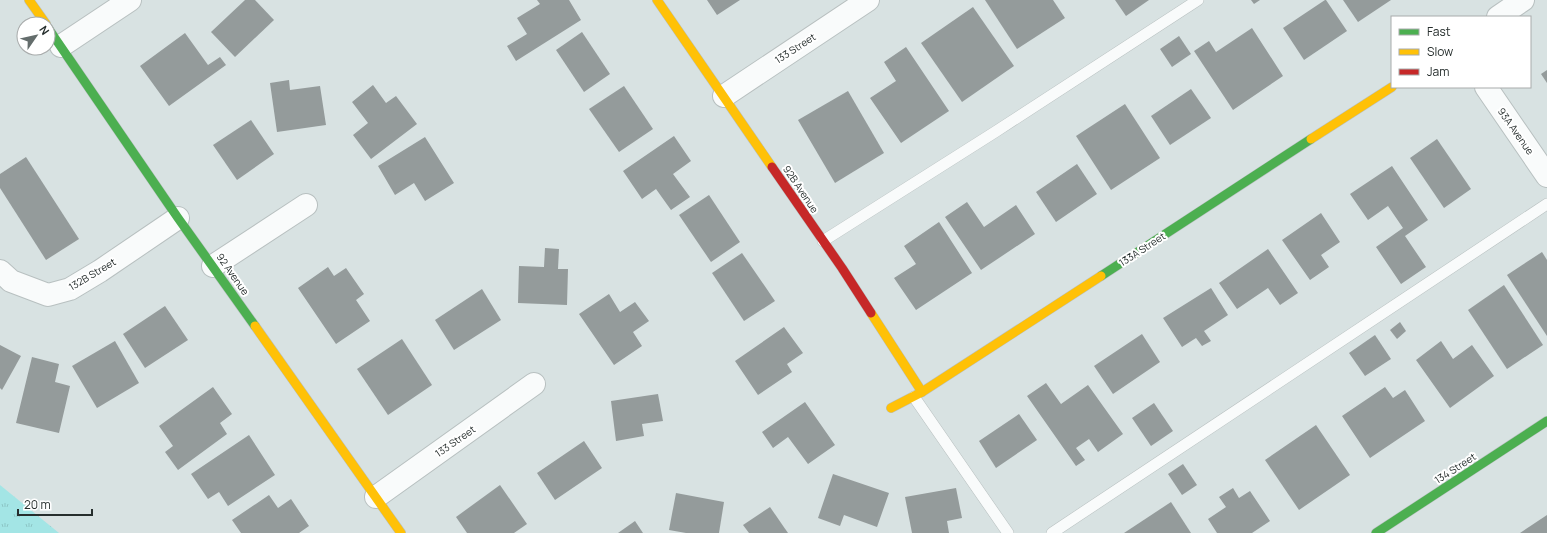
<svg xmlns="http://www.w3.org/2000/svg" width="1547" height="533" viewBox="0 0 1547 533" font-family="Manrope,sans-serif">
	<defs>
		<pattern id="grass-tufts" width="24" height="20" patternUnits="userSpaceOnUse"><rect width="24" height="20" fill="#a3e5e5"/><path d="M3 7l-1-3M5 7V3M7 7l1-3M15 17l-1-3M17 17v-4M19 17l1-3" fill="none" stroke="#8cc5c5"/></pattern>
	</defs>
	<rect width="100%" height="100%" fill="#d8e2e2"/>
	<polygon fill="url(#grass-tufts)" points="0,485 59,533 0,533"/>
	<g fill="#949b9b">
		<polygon points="245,0 255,0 274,20 235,57 211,32"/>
		<polygon points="537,0 569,0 581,20 516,61 507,46 527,34 517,18 540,4"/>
		<polygon points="707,0 740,0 717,15"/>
		<polygon points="985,0 1053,0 1065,18 1017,49"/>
		<polygon points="1115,0 1149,0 1126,16"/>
		<polygon points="1251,0 1260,0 1254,4"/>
		<polygon points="1325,0 1326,0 1347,31 1304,60 1283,28"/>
		<polygon points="1343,0 1391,0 1358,22"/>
		<polygon points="973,7 1014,66 962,102 921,43"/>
		<polygon points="1252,28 1283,76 1233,110 1194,51 1209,41 1216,52"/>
		<polygon points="582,32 610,74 584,92 556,50"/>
		<polygon points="185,33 208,65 220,57 226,65 169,106 140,66"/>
		<polygon points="1179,36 1191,54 1172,67 1160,49"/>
		<polygon points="906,47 949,111 901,143 870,98 896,81 884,62"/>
		<polygon points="1547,70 1547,83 1541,74"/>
		<polygon points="289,80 290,90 320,86 326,125 277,132 270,83"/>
		<polygon points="373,85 386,103 396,96 417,124 371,159 353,135 368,123 352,102"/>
		<polygon points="624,86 653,129 619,152 589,109"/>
		<polygon points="1191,89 1211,118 1170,145 1151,116"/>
		<polygon points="848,91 884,153 835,183 798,120"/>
		<polygon points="1125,104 1160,158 1111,190 1076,136"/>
		<polygon points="251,120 274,154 237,180 213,145"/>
		<polygon points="674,136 691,161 673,174 690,197 671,210 656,189 642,199 623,171"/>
		<polygon points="425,137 454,183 425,201 414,183 395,195 378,166"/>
		<polygon points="1437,139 1471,189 1444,208 1410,158"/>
		<polygon points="26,157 79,239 46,260 0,188 0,174"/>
		<polygon points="1077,164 1097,194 1056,222 1036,192"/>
		<polygon points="1392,166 1428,220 1405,236 1426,267 1401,284 1376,247 1403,228 1388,206 1368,220 1350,194"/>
		<polygon points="709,195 740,242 711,262 679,215"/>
		<polygon points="967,202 984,227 1016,205 1035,234 981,270 945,217"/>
		<polygon points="1321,213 1340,242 1321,255 1329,267 1310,280 1282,240"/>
		<polygon points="939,222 972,273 916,310 894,278 916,264 904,246"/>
		<polygon points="545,248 559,249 558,269 568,269 567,305 518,303 519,266 544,267"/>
		<polygon points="1268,249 1298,293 1280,305 1268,288 1237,309 1219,283"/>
		<polygon points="1542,252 1547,260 1547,336 1507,275"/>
		<polygon points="742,253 775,301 744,321 712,273"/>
		<polygon points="328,267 334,276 346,268 364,294 356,300 370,321 336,344 298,288"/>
		<polygon points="1504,285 1543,345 1507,369 1468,310"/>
		<polygon points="1211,288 1228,315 1204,331 1211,341 1202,346 1196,338 1182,347 1163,318"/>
		<polygon points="482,289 501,320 454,350 435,320"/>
		<polygon points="609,294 620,312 635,302 649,321 633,332 642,346 614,365 579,314"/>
		<polygon points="165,306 188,340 145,368 123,334"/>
		<polygon points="1400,322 1406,331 1397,339 1390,330"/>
		<polygon points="784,327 803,353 787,364 792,372 758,395 735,361"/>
		<polygon points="1142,334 1160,362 1113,394 1094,366"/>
		<polygon points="1375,335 1391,359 1365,376 1349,353"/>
		<polygon points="402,339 432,385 388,415 357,369"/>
		<polygon points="115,341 139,383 97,408 72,366"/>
		<polygon points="1441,341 1453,359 1472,345 1494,376 1450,408 1416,360"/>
		<polygon points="0,345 21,356 2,390 0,388"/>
		<polygon points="32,357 59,364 55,382 70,386 59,433 16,423"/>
		<polygon points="1046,383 1061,404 1088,385 1123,434 1098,452 1089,439 1076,448 1085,460 1076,466 1027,396"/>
		<polygon points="213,387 232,414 220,423 227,434 178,470 165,452 173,446 159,426"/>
		<polygon points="1385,387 1393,398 1405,390 1425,421 1370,458 1342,416"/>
		<polygon points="658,394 663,421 642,424 644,436 616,441 611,401"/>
		<polygon points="805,402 835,445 808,464 788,437 773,448 762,432"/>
		<polygon points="1154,403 1173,431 1151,446 1132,418"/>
		<polygon points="1019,414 1037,440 996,468 979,441"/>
		<polygon points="1316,425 1350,475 1299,510 1265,460"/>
		<polygon points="249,435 275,475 228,506 219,492 208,499 191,474"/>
		<polygon points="584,441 602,468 555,500 537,473"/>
		<polygon points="1183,464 1197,485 1182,495 1168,474"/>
		<polygon points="833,474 889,493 877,527 844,515 840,526 818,518"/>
		<polygon points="500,485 527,524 514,533 467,533 456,517"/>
		<polygon points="956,488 962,518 947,521 949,533 912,533 905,497"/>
		<polygon points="1233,488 1239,498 1250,491 1270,521 1252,533 1217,533 1208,519 1226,507 1219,497"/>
		<polygon points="676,493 724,502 719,533 686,533 669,530"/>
		<polygon points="269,495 278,508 291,499 309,526 299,533 241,533 232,520"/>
		<polygon points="1171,502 1191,533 1124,533"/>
		<polygon points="770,507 788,533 749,533 743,525"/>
		<polygon points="1547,515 1547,533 1520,533"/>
		<polygon points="635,521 643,533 618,533"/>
	</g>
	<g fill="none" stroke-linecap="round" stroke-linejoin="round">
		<defs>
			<g id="lane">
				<polyline points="823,241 995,132 1198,0"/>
				<polyline points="914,397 1008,533"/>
				<polyline points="1052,533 1547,204"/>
			</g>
			<g id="street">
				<polyline points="1498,17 1523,0"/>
				<polyline points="61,46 130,0"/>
				<polyline points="1486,87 1547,176"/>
				<polyline points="724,96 868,0"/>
				<polyline points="213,266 306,205"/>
				<polyline points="0,271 11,281 48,295 70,289 100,271 178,218"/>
				<polyline points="376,497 534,384"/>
			</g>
			<g id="fast">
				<polyline points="48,28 178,218 255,326"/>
				<polyline points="1101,276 1311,139"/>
				<polyline points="1376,533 1547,421"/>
			</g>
			<g id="slow">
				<polyline points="29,0 46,24"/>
				<polyline points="657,0 772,167"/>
				<polyline points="1311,139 1392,87"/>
				<polyline points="871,313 922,392"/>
				<polyline points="255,326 401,533"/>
				<polyline points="891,408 922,392 1101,276"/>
			</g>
			<polyline id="jam" points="772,167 842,268 871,313"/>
		</defs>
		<use href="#lane" stroke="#b8c0c0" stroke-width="12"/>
		<use href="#street" stroke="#b8c0c0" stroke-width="24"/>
		<use href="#fast" stroke="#b8c0c0" stroke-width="10"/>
		<use href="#slow" stroke="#b8c0c0" stroke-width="10"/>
		<use href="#jam" stroke="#b8c0c0" stroke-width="10"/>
		<use href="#lane" stroke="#f9fbfb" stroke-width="11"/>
		<use href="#street" stroke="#f9fbfb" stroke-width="22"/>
		<use href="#fast" stroke="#4caf50" stroke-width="9"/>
		<use href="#slow" stroke="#ffc107" stroke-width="9"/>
		<use href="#jam" stroke="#c62828" stroke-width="9"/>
	</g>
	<g text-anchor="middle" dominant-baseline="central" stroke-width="4" stroke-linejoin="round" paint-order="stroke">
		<g font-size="10" fill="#262e2d" stroke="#fff">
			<text transform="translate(795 48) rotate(-33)">133 Street</text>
			<text transform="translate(1516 131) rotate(55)">93A Avenue</text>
			<text transform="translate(801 189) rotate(56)">92B Avenue</text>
			<text transform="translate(1142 249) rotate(-33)">133A Street</text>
			<text transform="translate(92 274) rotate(-31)">132B Street</text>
			<text transform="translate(233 274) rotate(55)">92 Avenue</text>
			<text transform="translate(455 441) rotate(-35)">133 Street</text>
			<text transform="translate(1455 468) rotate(-33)">134 Street</text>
		</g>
	</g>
	<rect x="1391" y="16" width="140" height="72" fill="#ffffff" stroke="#a8abab"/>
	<rect x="1399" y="29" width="20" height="6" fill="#4caf50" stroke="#a8abab"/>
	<text x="1427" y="36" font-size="12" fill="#262e2d">Fast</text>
	<rect x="1399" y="49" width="20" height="6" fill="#ffc107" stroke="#a8abab"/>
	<text x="1427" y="56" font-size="12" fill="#262e2d">Slow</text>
	<rect x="1399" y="69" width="20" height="6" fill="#c62828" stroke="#a8abab"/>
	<text x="1427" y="76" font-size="12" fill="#262e2d">Jam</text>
	<g transform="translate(36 36) rotate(56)"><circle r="19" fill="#ffffff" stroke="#a8abab"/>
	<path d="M0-3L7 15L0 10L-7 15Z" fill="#646d6c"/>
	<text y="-6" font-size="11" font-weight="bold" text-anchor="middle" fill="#262e2d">N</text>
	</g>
	<path d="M18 509v6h74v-6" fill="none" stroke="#262e2d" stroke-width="2"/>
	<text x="24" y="509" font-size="12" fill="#262e2d" stroke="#ffffff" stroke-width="3" paint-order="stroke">20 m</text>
</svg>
